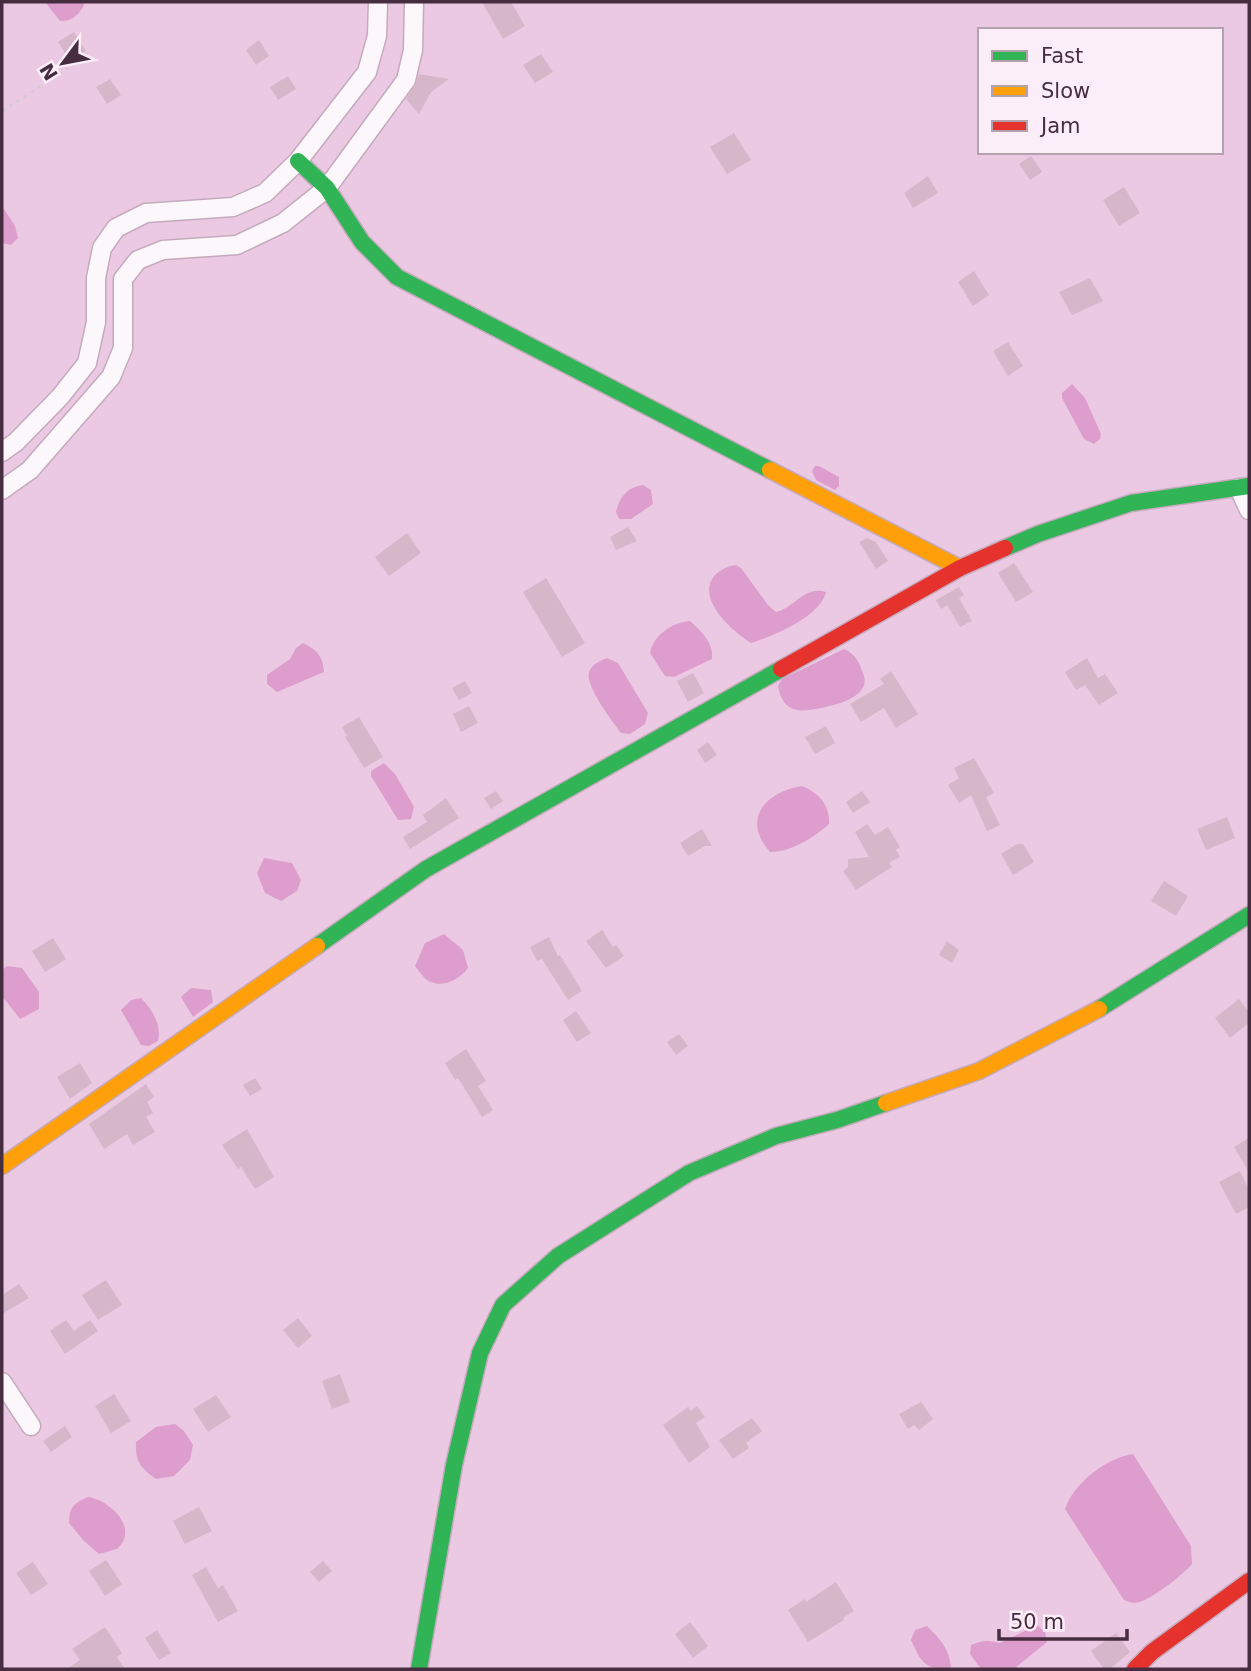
<svg xmlns="http://www.w3.org/2000/svg" width="1251" height="1671" viewBox="0 0 1251 1671" font-family="'DejaVu Sans',sans-serif">
	<rect width="100%" height="100%" fill="#ecc9e3"/>
	<g fill="#de9ecd">
		<path d="M45,2h37l2,3c-5,10 -13,17 -24,16z"/>
		<polygon points="2,206 15,226 18,238 11,245 2,243"/>
		<polygon points="1072,384 1085,398 1101,434 1100,439 1094,444 1084,439 1062,398 1062,393"/>
		<polygon points="815,466 819,466 839,477 839,486 835,490 816,480 812,471"/>
		<path d="M643,485l8,5 2,14 -22,15h-12l-3,-7c3,-15 12,-25 27,-27z"/>
		<path d="M736,565l5,3 27,37 8,7c18,-4 29,-27 50,-20 -5,24 -52,44 -75,51 -18,-11 -58,-46 -35,-69 6,-5 12,-8 20,-9z"/>
		<path d="M690,621c11,10 24,22 22,38l-38,18 -9,-1 -15,-23c3,-18 23,-31 40,-32z"/>
		<path d="M303,643c14,7 20,13 21,29l-47,20 -10,-8v-9l23,-16 6,-11z"/>
		<path d="M844,649c8,3 14,10 17,19 3,7 6,14 1,21 -6,10 -23,15 -33,17 -23,6 -46,11 -51,-20l4,-7z"/>
		<path d="M607,658l11,5 30,50 -3,11 -15,10 -9,-1c-9,-12 -36,-47 -32,-61 3,-8 11,-11 18,-14z"/>
		<polygon points="384,763 395,774 414,807 411,819 398,820 371,776 371,771"/>
		<path d="M802,786c17,7 28,19 27,38 -14,13 -40,29 -59,28 -29,-33 -5,-60 32,-66z"/>
		<polygon points="264,858 292,863 301,880 297,891 281,901 265,893 257,873"/>
		<path d="M444,934l19,16 5,18c-9,12 -26,21 -41,12 -4,-3 -9,-10 -12,-14l10,-23z"/>
		<polygon points="7,966 22,968 39,992 39,1009 20,1019 2,996 2,970"/>
		<polygon points="191,988 211,990 213,1002 193,1017 181,997"/>
		<path d="M141,998c11,11 21,27 17,43l-9,5 -8,-1 -20,-35 10,-10z"/>
		<path d="M175,1424l9,7 9,14 -3,15 -16,16 -18,3c-16,-11 -21,-18 -20,-37l20,-15z"/>
		<path d="M1133,1454l58,92 1,18c-9,11 -43,38 -57,39 -3,0 -8,-2 -11,-3l-59,-91c9,-26 41,-51 68,-55z"/>
		<path d="M88,1497c22,3 52,32 29,52l-18,5 -15,-13 -15,-18c0,-16 5,-20 19,-26z"/>
		<path d="M1037,1625l8,7 2,10 -33,27h-33l-11,-15 1,-9c12,-5 17,-5 29,-2z"/>
		<path d="M927,1626c12,12 23,23 24,41l-3,2c-25,0 -27,-8 -37,-29l4,-10z"/>
	</g>
	<g fill="#d6b7c9">
		<polygon points="482,2 511,2 525,26 503,39"/>
		<polygon points="74,32 86,51 70,61 58,42"/>
		<polygon points="259,40 269,56 256,65 246,50"/>
		<polygon points="541,54 553,72 535,83 523,65"/>
		<polygon points="419,74 449,79 431,92 419,114 406,99 415,86"/>
		<polygon points="288,76 296,89 278,100 270,87"/>
		<polygon points="110,79 121,95 107,104 96,87"/>
		<polygon points="734,133 751,160 727,174 710,147"/>
		<polygon points="1031,156 1042,172 1030,180 1019,164"/>
		<polygon points="928,176 938,193 913,208 904,193"/>
		<polygon points="1124,187 1140,213 1119,226 1103,200"/>
		<polygon points="974,271 989,295 973,306 958,282"/>
		<polygon points="1090,278 1103,301 1072,315 1059,292"/>
		<polygon points="1008,342 1023,366 1008,376 993,351"/>
		<polygon points="628,527 637,541 616,550 610,537"/>
		<polygon points="407,533 421,553 389,576 375,557"/>
		<polygon points="867,538 876,542 888,561 876,569 859,542"/>
		<polygon points="1014,563 1033,592 1016,602 998,573"/>
		<polygon points="546,578 585,643 562,657 523,592"/>
		<polygon points="959,587 964,595 959,598 972,621 960,627 947,605 941,609 936,600"/>
		<polygon points="1087,658 1098,678 1105,674 1118,693 1099,705 1085,685 1076,690 1065,672"/>
		<polygon points="891,671 918,714 896,728 884,708 861,722 850,704 884,684 880,679"/>
		<polygon points="693,673 704,693 688,702 677,681"/>
		<polygon points="465,681 472,693 459,700 452,688"/>
		<polygon points="469,706 478,723 461,732 453,714"/>
		<polygon points="359,717 383,757 364,768 345,737 347,736 342,727"/>
		<polygon points="826,726 835,743 815,754 805,737"/>
		<polygon points="708,742 717,755 705,763 697,750"/>
		<polygon points="974,758 994,793 986,797 1000,825 987,831 971,795 959,803 948,785 959,778 954,768"/>
		<polygon points="496,791 503,801 491,809 484,798"/>
		<polygon points="862,791 870,802 853,813 846,802"/>
		<polygon points="446,798 459,818 410,849 403,837 427,822 423,815"/>
		<polygon points="1227,817 1235,838 1206,850 1197,829"/>
		<polygon points="867,824 875,835 888,827 900,847 896,850 900,857 889,863 892,867 856,890 843,871 848,867 848,859 869,857 855,832"/>
		<polygon points="702,829 712,846 705,846 688,856 680,843"/>
		<polygon points="1017,844 1023,844 1034,862 1013,875 1001,854"/>
		<polygon points="1164,881 1188,896 1176,916 1151,901"/>
		<polygon points="602,930 613,947 616,945 624,956 606,968 586,941"/>
		<polygon points="549,937 558,956 560,955 582,991 568,1000 542,959 537,961 530,947"/>
		<polygon points="53,938 66,959 45,972 32,951"/>
		<polygon points="947,941 959,950 952,963 939,955"/>
		<polygon points="1239,999 1249,1012 1249,1023 1230,1038 1215,1018"/>
		<polygon points="576,1011 591,1033 577,1042 563,1020"/>
		<polygon points="679,1034 688,1046 676,1055 667,1042"/>
		<polygon points="466,1049 486,1081 478,1086 493,1110 482,1117 458,1078 455,1080 445,1063"/>
		<polygon points="80,1063 92,1083 70,1099 57,1077"/>
		<polygon points="255,1078 262,1089 250,1096 243,1085"/>
		<polygon points="146,1084 154,1097 147,1102 153,1113 146,1117 155,1132 133,1145 127,1134 104,1149 89,1124"/>
		<polygon points="247,1129 274,1177 255,1189 241,1167 238,1169 222,1145"/>
		<polygon points="1249,1138 1249,1172 1234,1147"/>
		<polygon points="1240,1171 1249,1190 1249,1207 1236,1214 1219,1182"/>
		<polygon points="106,1280 122,1305 98,1320 82,1295"/>
		<polygon points="19,1284 29,1298 2,1314 2,1295"/>
		<polygon points="298,1318 312,1336 298,1348 283,1330"/>
		<polygon points="66,1320 74,1331 90,1320 98,1331 65,1354 50,1331"/>
		<polygon points="340,1374 350,1402 332,1409 322,1381"/>
		<polygon points="114,1394 131,1421 111,1433 95,1406"/>
		<polygon points="216,1395 231,1417 208,1432 193,1409"/>
		<polygon points="921,1402 933,1419 919,1430 914,1425 908,1429 899,1414"/>
		<polygon points="697,1406 705,1417 696,1423 710,1447 689,1463 663,1425 688,1407 691,1411"/>
		<polygon points="752,1418 762,1431 746,1443 749,1448 733,1459 719,1440"/>
		<polygon points="65,1426 72,1437 51,1452 43,1441"/>
		<polygon points="199,1507 212,1531 185,1544 173,1521"/>
		<polygon points="106,1560 122,1584 105,1596 89,1571"/>
		<polygon points="323,1561 332,1571 319,1582 310,1572"/>
		<polygon points="33,1562 48,1584 31,1595 16,1573"/>
		<polygon points="206,1567 218,1588 223,1585 238,1611 218,1622 192,1575"/>
		<polygon points="836,1582 854,1611 843,1618 844,1620 808,1642 788,1610 805,1599 806,1602"/>
		<polygon points="690,1622 708,1646 693,1658 675,1634"/>
		<polygon points="105,1627 122,1653 117,1657 125,1669 67,1669 80,1660 72,1649"/>
		<polygon points="157,1630 171,1653 159,1660 145,1638"/>
		<polygon points="1116,1633 1130,1652 1110,1669 1104,1669 1091,1651"/>
	</g>
	<g fill="none" stroke-linecap="round" stroke-linejoin="round">
		<defs>
			<g id="street">
				<polyline points="2,452 16,442 60,397 87,363 96,322 96,278 102,248 116,228 146,213 233,207 265,193 298,161 367,72 377,36 378,2"/>
				<polyline points="1239,488 1249,510"/>
				<polyline points="2,490 30,470 111,377 123,348 123,279 138,260 163,250 237,245 283,223 327,188 406,80 413,50 414,2"/>
				<polyline points="2,1382 31,1426"/>
			</g>
			<g id="fast">
				<polyline points="298,161 327,188 362,242 397,277 770,470"/>
				<polyline points="1005,548 1038,534 1131,503 1249,486"/>
				<polyline points="317,946 426,869 781,669"/>
				<polyline points="1099,1009 1249,915"/>
				<polyline points="419,1669 454,1465 480,1353 503,1305 558,1256 689,1173 776,1136 837,1120 886,1103"/>
			</g>
			<g id="slow">
				<polyline points="770,470 960,568"/>
				<polyline points="886,1103 979,1071 1099,1009"/>
				<polyline points="2,1166 317,946"/>
			</g>
			<g id="jam">
				<polyline points="781,669 960,568 1005,548"/>
				<polyline points="1135,1669 1152,1652 1249,1581"/>
			</g>
		</defs>
		<use href="#street" stroke="#c5aabe" stroke-width="21"/>
		<use href="#fast" stroke="#c5aabe" stroke-width="19"/>
		<use href="#slow" stroke="#c5aabe" stroke-width="19"/>
		<use href="#jam" stroke="#c5aabe" stroke-width="19"/>
		<polyline stroke="#d4cbd2" stroke-width="2.5" stroke-dasharray="3.5 5" stroke-linecap="butt" points="2,111 75,64"/>
		<use href="#street" stroke="#fcf7fb" stroke-width="18"/>
		<use href="#fast" stroke="#30b455" stroke-width="16"/>
		<use href="#slow" stroke="#ff9f0a" stroke-width="16"/>
		<use href="#jam" stroke="#e5322d" stroke-width="16"/>
	</g>
	<rect width="1251" height="1671" fill="none" stroke="#472d40" stroke-width="7"/>
	<rect x="978" y="28" width="245" height="126" fill="#fceef8" stroke="#b4a1ae" stroke-width="2"/>
	<rect x="992" y="51" width="35" height="10" fill="#30b455" stroke="#b4a1ae" stroke-width="2"/>
	<text x="1041" y="63" font-size="21" fill="#472d40">Fast</text>
	<rect x="992" y="86" width="35" height="10" fill="#ff9f0a" stroke="#b4a1ae" stroke-width="2"/>
	<text x="1041" y="98" font-size="21" fill="#472d40">Slow</text>
	<rect x="992" y="121" width="35" height="10" fill="#e5322d" stroke="#b4a1ae" stroke-width="2"/>
	<text x="1041" y="133" font-size="21" fill="#472d40">Jam</text>
	<g transform="translate(63 63) rotate(238)" stroke="#fceef8" stroke-width="5" paint-order="stroke">
	<path d="M0-5L12 26L0 18L-12 26Z" fill="#472d40"/>
	<text y="-10" font-size="19" font-weight="bold" text-anchor="middle" fill="#472d40">N</text>
	</g>
	<path d="M999 1629v10h128v-10" fill="none" stroke="#472d40" stroke-width="3.5"/>
	<text x="1010" y="1629" font-size="21" fill="#472d40" stroke="#fceef8" stroke-width="5" paint-order="stroke">50 m</text>
</svg>
